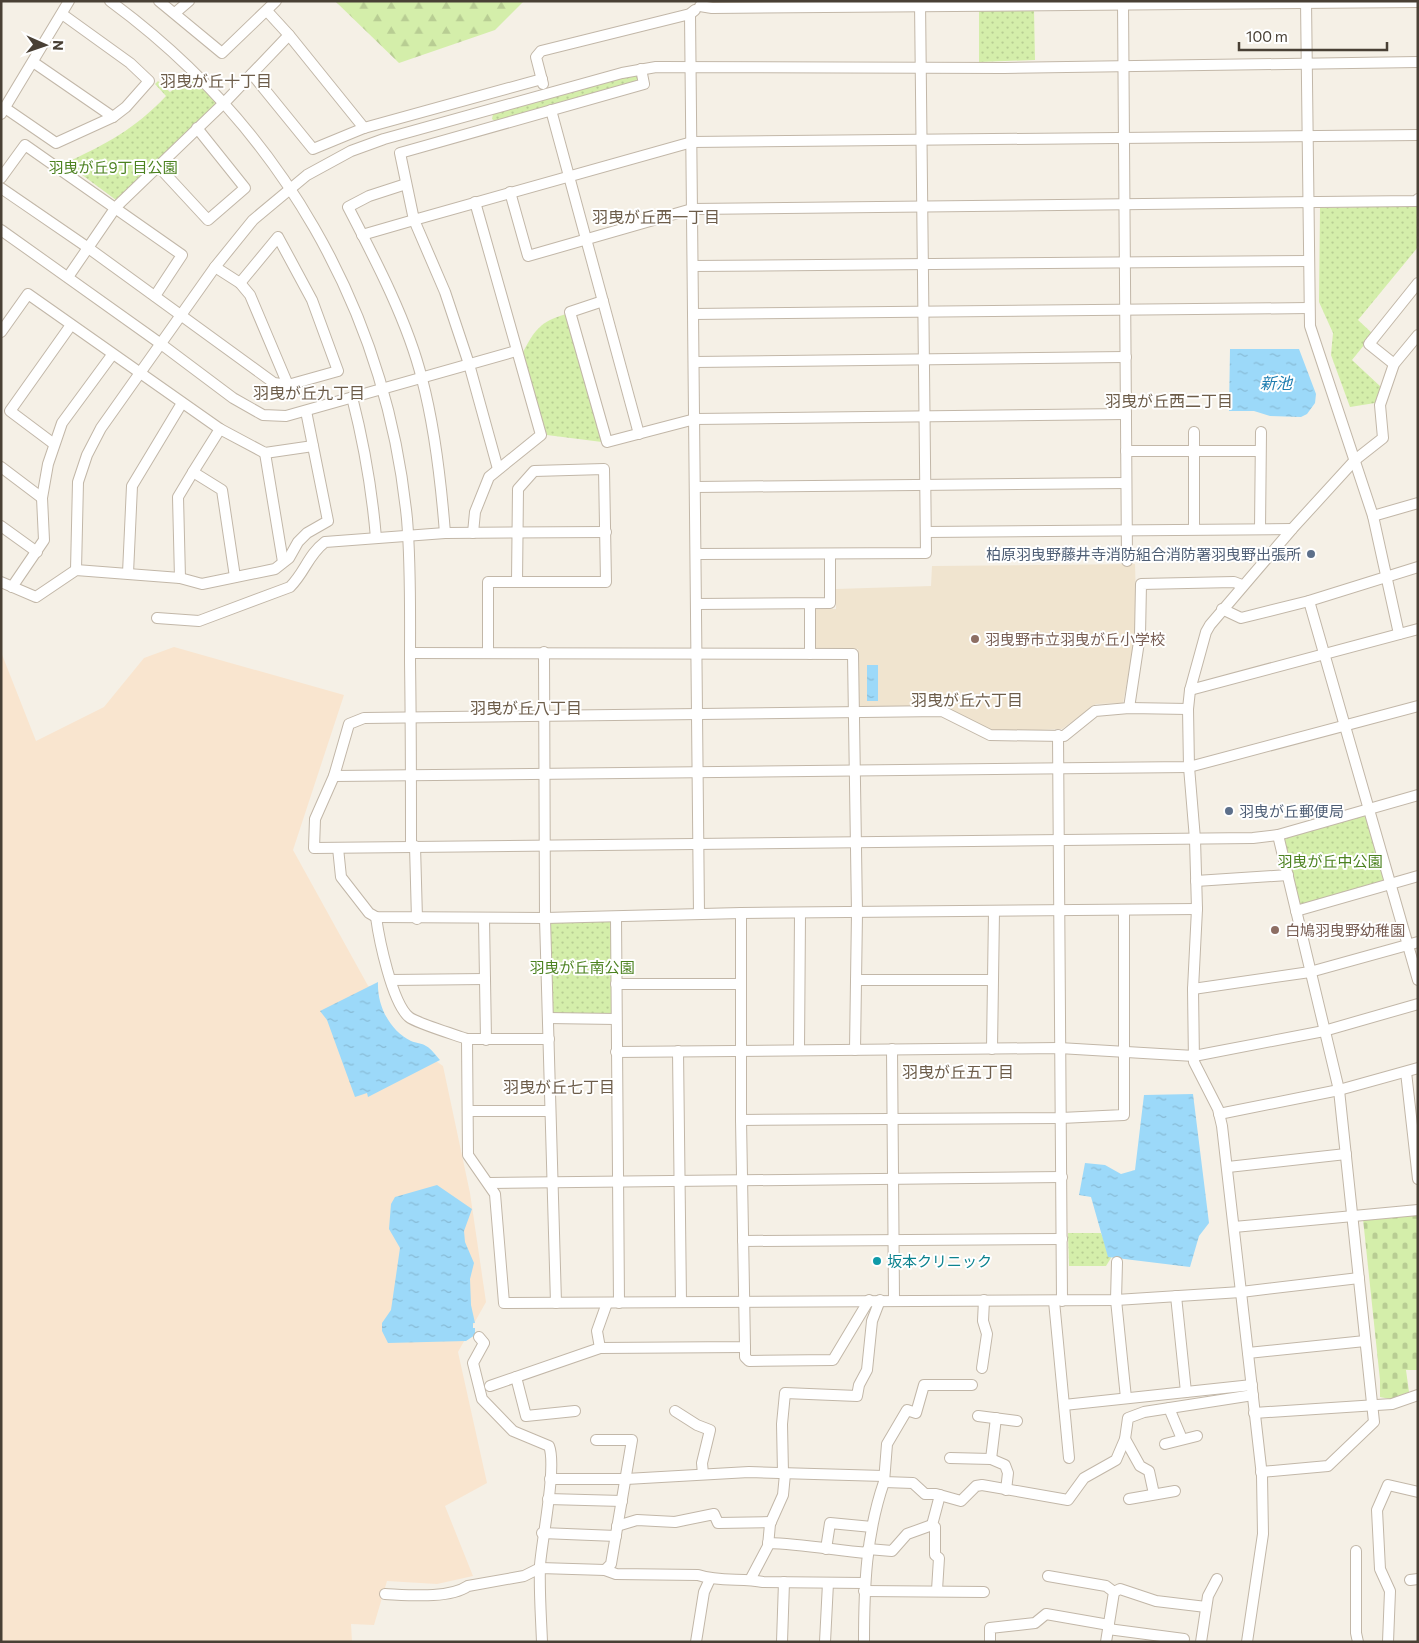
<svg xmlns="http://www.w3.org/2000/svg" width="1419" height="1643" viewBox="0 0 1419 1643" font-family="Commissioner,'Noto Sans JP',sans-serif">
	<defs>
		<pattern id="forest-firs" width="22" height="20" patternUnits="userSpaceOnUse" patternTransform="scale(1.25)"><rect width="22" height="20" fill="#d4eeaa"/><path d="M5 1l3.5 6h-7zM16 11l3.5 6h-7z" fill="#b8cd93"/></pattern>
		<pattern id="cemetery-stones" width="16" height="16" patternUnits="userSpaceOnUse" patternTransform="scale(1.25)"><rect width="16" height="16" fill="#d4eeaa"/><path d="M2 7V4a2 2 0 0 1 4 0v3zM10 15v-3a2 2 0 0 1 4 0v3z" fill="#b8cd93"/></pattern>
		<pattern id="park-dots" width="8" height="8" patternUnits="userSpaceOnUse" patternTransform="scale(1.25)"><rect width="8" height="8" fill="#d4eeaa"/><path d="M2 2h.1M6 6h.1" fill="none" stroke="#b8cd93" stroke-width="1.8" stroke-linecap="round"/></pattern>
		<pattern id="water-ripples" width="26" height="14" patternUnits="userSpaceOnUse" patternTransform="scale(1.25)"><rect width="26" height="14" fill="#9cd9f9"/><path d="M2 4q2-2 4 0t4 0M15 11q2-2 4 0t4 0" fill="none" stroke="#88bbd6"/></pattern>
	</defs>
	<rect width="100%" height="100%" fill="#f5f0e6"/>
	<polygon fill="#f9e5cf" points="174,647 344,695 293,850 393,1031 443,1066 470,1193 486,1302 458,1352 487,1483 445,1506 473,1576 437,1584 387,1581 374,1625 351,1624 352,1642 1,1642 1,652 36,741 104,707 144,658"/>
	<polygon fill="#f0e4cf" points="1135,564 1137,630 1123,703 1096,704 1062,729 991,732 945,706 859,707 858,649 816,649 816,609 836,609 836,589 931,586 932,566"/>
	<polygon fill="url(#forest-firs)" points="335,1 524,1 495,30 399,63"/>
	<polygon fill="url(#cemetery-stones)" points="1418,1214 1418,1370 1406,1370 1409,1392 1390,1399 1380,1397 1380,1380 1363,1219"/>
	<g fill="url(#park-dots)">
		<polygon points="1034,10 1035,60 979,62 979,11"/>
		<polygon points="637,74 640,77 639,82 496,122 492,119 493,114"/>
		<path d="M192,76l26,26 -102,98 -50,-37c41,-20 68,-33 100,-67l-11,-12 3,-3 12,11z"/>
		<polygon points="1418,206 1418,247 1358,320 1373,334 1352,360 1381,387 1375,403 1350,407 1331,355 1333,333 1319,302 1320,208"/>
		<path d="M566,314l36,128 -55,-7 -25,-81c13,-25 18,-32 44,-40z"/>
		<polygon points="1365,814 1385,882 1300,907 1283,838"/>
		<polygon points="616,917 614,1017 551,1016 548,918"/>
		<polygon points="1068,1233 1101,1233 1111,1258 1106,1266 1069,1266"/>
	</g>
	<g fill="url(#water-ripples)">
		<polygon points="1230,349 1299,349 1316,394 1315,403 1307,414 1301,417 1270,416 1254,411 1229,411"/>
		<rect x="867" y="665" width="11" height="36"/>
		<path d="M378,982c-1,23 11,48 33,59 5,2 11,2 15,5 6,3 10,10 14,14l-72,37 -1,-4 -12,4 -28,-77 -7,-9z"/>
		<polygon points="1193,1094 1209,1223 1199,1236 1190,1267 1108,1257 1091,1197 1079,1195 1085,1163 1105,1165 1121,1174 1135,1170 1144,1095"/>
		<polygon points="437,1185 472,1209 464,1231 465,1242 474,1263 470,1279 471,1305 475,1323 473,1323 473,1328 475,1328 475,1335 466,1341 388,1343 382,1331 382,1323 391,1310 400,1248 389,1229 391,1204 395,1197"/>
	</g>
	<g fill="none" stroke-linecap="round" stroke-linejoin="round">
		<defs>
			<g id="minor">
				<path d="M110,1c170,125 276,308 297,518 4,48 3,95 3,143 1,61 1,123 1,184"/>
				<polyline points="159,1 222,53 276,1"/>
				<polyline points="1306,1 1310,326 1373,516 1399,634"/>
				<polyline points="1123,2 1127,561"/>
				<polyline points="700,6 712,8 1418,2"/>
				<polyline points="267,11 289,35 364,128"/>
				<polyline points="175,13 189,1"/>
				<polyline points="690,14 699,914"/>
				<polyline points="33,62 113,117"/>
				<polyline points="641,69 644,84 400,153 414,220 692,142 1418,135"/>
				<polyline points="252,74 313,149 364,128 542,79"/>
				<polyline points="543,84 536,57 541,51 690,14 695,10"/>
				<polyline points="5,108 56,143 113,117 126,107 149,81 130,63 62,14"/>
				<polyline points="551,110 639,434"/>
				<polyline points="1,114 69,1"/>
				<polyline points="158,166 208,220 245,188 197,128"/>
				<polyline points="1,178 25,145 182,255 155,296"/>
				<path d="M406,184l-37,12 -21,11c27,52 60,115 74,172 13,49 19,103 23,154"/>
				<polyline points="1,188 87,247 274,383 288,385 250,295 240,283 215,267"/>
				<polyline points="510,192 528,256 692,209 1416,201 1418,199"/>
				<polyline points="1,230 161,344 233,398 263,415 286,416 516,351"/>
				<polyline points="362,235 414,220 445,292 469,364 498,469"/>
				<polyline points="693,266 1308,261"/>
				<polyline points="68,277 116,207 225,102 289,35"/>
				<polyline points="240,283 278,237 312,300 338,371 288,385"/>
				<polyline points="603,301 570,312 607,442 695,419 1126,414"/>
				<polyline points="693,314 1309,308"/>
				<polyline points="1,332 28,294 220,429 265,453 313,446"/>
				<polyline points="694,362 1126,357"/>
				<polyline points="1394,364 1369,344 1418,283"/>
				<path d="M352,397c12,47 20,93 24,141"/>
				<polyline points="220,429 193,472 222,490 235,577"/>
				<polyline points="1194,432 1194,529"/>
				<polyline points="54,444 10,411 71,325"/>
				<polyline points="1126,451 1260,451"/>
				<polyline points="265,453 283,562"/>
				<polyline points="1,467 42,498"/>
				<polygon points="604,469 606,582 517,582 518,489 534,471"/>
				<polyline points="696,487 1126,483"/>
				<polyline points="1373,516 1418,503"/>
				<polyline points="1,526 37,552"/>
				<polyline points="1260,529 1261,432"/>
				<polyline points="926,532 1292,529"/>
				<polyline points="473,533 475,512 489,477 541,435 475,202"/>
				<polyline points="696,554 926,553 920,1"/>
				<polyline points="76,570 78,482 87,455 101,428 215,267 253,220 307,175 351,151 384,139 622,73 656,67 1004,68 1418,62"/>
				<polyline points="128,573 132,486 182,403"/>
				<polyline points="180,578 178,497 193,472"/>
				<polyline points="1,582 36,597 76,570 180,578 202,584 275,569 289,558 298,542 307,533 328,521 306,411"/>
				<polyline points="12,587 44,540 42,498 48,464 62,423 112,355"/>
				<polyline points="1309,601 1418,980"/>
				<polyline points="697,604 830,603 830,554"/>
				<polyline points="810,604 810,654"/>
				<polyline points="1222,609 1241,618 1309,601 1418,567"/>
				<path d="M157,618l42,3 91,-34c15,-15 18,-32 35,-45l120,-9 161,-1"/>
				<polyline points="544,652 545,918 556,1303"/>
				<polyline points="410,653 853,654 857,913 855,1050"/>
				<polyline points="488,653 488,582 517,582"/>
				<polyline points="1190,690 1418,629"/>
				<polyline points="1129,708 1140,635 1141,584 1234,582 1242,585"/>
				<polyline points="1188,709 1129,708 1095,711 1064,736 990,735 942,711 364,718 349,724 334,776 315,819 314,848 1253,838 1278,835 1418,795"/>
				<polyline points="1058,735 1062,1301"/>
				<polyline points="334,776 1189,767 1418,706"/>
				<polyline points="415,846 417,919"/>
				<polyline points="338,848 341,877 369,913 376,917 545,918 741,913 1197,909"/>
				<polyline points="1196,881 1288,875"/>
				<polyline points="1296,911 1418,876"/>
				<path d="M376,917c3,22 16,86 33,100 7,6 47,18 58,22l1,116 27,39 9,109 612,-3 125,-8 118,-14"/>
				<polyline points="616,917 619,1303"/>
				<polyline points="484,919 486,1040"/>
				<polyline points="391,980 485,979"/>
				<polyline points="856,980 992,980"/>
				<polyline points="616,984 741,984"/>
				<polyline points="1193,989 1310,972 1418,942"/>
				<polyline points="548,1018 616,1019"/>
				<polyline points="467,1039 549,1039"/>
				<polyline points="892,1049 894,1299"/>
				<polyline points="992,1049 994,911"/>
				<polyline points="799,1050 800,914"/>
				<polyline points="678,1051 681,1302"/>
				<polyline points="616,1052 1059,1048 1194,1056 1324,1031 1418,1004"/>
				<polyline points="1406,1072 1418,1179"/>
				<polyline points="468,1111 550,1111"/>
				<polyline points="1219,1114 1339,1090 1418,1068"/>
				<polyline points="741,1120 1061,1118 1124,1115 1124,911"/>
				<polyline points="1228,1167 1346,1154"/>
				<polyline points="489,1183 1062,1177"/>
				<polyline points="1234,1227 1418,1210"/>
				<polyline points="743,1241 1062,1239"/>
				<polyline points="1117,1262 1116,1300 1126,1398"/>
				<polyline points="1176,1296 1186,1392"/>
				<polyline points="1054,1301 1069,1458"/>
				<path d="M479,1337l5,6 -11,20 9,36 31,32 36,15c8,20 -7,93 -9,119 -1,25 1,51 2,77"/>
				<polyline points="745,1347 745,1357 749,1361 833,1360 869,1300"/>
				<polyline points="600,1348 597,1331 607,1303"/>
				<polyline points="1248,1353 1365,1341"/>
				<polyline points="982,1368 987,1334 983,1321 984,1300"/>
				<polyline points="516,1377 526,1416 575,1411"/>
				<polyline points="972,1385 924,1385 916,1413 907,1410 887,1444 884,1482 913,1483 925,1494 936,1494 961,1501 976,1486 982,1485 1068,1500 1084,1478 1116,1460 1125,1439 1128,1418 1144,1412 1253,1395"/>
				<polyline points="490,1386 600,1348 745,1347 741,1120 741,913"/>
				<polyline points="1064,1405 1252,1385"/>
				<polyline points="1169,1408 1182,1439"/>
				<polyline points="675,1411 697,1425 710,1430 702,1463 703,1474"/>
				<polyline points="1254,1413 1392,1404 1418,1395"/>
				<polyline points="978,1416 1017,1421"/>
				<polyline points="1125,1439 1140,1466 1149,1471 1154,1494"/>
				<polyline points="596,1440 632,1440 611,1564 605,1570"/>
				<polyline points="1165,1444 1197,1436"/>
				<polyline points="950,1458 991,1459 1005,1465 1008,1473 1006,1490"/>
				<polyline points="991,1459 996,1418"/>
				<polyline points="1261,1472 1328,1466 1374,1422 1339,1090 1278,835"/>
				<polyline points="783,1473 782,1424 785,1393 857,1396 859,1385 867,1370 872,1321 880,1300"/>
				<polyline points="550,1479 626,1479 749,1472 884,1476"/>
				<polyline points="548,1499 622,1501"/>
				<polyline points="1129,1499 1175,1491"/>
				<polyline points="617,1526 637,1520 675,1522 714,1514 718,1523 771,1522"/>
				<polyline points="542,1533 616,1536"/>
				<path d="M768,1543c34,1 66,7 100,10"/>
				<polyline points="826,1549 830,1523 872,1527"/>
				<polyline points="868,1549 892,1551 907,1534 932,1525"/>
				<polyline points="1356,1551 1356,1633 1358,1642"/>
				<polyline points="1048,1576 1106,1586 1114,1592 1106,1642"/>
				<polyline points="750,1580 768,1546 770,1524 783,1495 785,1474"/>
				<polyline points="1410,1580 1418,1579"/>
				<polyline points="937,1590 939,1558 935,1555 935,1527 932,1525 940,1495"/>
				<polyline points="864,1591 984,1592"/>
				<polyline points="1114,1592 1120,1589 1156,1601 1206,1607"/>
				<path d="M385,1594c23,1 64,5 83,-8l56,-10 16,-8 65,2 11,4 82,1c21,7 44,3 65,7l101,1"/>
				<polyline points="1108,1629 1184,1639 1183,1642"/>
				<polyline points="696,1642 704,1592 710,1579"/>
				<polyline points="782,1642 784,1582"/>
				<polyline points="825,1642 828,1583"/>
				<path d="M864,1642c0,-55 2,-108 20,-160"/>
				<polyline points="990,1642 990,1628 1035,1623 1046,1614 1109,1625"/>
				<polyline points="1201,1642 1208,1596 1217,1579"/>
				<polyline points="1247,1642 1263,1534 1262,1476 1222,1126 1218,1109 1194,1062 1193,989 1197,909 1195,839 1189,767 1188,709 1190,690 1206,632 1210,625 1292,529 1355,460 1383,438 1380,405 1394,364 1418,335"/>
				<polyline points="1388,1642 1390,1591 1380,1569 1377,1510 1388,1485 1418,1492"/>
			</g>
		</defs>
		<use href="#minor" stroke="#c2b7a8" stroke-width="12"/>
		<use href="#minor" stroke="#fff" stroke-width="10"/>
	</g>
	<g fill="#5c6f8a" stroke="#fff" stroke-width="2">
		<circle cx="1311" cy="554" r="5"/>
		<circle cx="1229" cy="811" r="5"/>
	</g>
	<g fill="#8d6e63" stroke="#fff" stroke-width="2">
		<circle cx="975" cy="639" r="5"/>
		<circle cx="1275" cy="930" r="5"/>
	</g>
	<circle fill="#0f9aa8" stroke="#fff" stroke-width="2" cx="877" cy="1261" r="5"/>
	<g text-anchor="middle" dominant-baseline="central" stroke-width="4" stroke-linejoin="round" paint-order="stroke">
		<g font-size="15" fill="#4c8220" stroke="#fff">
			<text x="113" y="167">羽曳が丘9丁目公園</text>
			<text x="1330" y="861">羽曳が丘中公園</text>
			<text x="582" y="967">羽曳が丘南公園</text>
		</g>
		<g font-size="15" fill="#4e5e75" stroke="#fff" text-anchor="end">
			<text x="1301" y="554">柏原羽曳野藤井寺消防組合消防署羽曳野出張所</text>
			<text x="1239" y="811" text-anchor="start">羽曳が丘郵便局</text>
		</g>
		<g font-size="15" fill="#785e54" stroke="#fff" text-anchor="start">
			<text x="985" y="639">羽曳野市立羽曳が丘小学校</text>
			<text x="1285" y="930">白鳩羽曳野幼稚園</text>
		</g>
		<g font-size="15" fill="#0d838f" stroke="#fff" text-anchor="start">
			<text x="887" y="1261">坂本クリニック</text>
		</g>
		<g font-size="16" fill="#6d5d4a" stroke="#fff">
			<text x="216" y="80">羽曳が丘十丁目</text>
			<text x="656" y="216">羽曳が丘西一丁目</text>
			<text x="309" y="392">羽曳が丘九丁目</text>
			<text x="1169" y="400">羽曳が丘西二丁目</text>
			<text x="967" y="699">羽曳が丘六丁目</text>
			<text x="526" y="707">羽曳が丘八丁目</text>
			<text x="958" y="1071">羽曳が丘五丁目</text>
			<text x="559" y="1086">羽曳が丘七丁目</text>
		</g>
		<g font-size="16" font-style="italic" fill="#1e7db0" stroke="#fff">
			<text x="1276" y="382">新池</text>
		</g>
	</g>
	<rect width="1419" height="1643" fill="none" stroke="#494035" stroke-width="5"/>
	<g transform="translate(45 45) rotate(92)" stroke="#ffffff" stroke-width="4" paint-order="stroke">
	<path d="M0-4L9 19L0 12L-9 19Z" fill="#494035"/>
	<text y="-8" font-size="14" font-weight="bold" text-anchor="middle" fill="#494035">N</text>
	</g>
	<path d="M1239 42v8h148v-8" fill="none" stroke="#494035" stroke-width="2.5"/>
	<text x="1246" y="42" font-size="15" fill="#494035" stroke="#ffffff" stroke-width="4" paint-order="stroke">100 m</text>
</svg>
